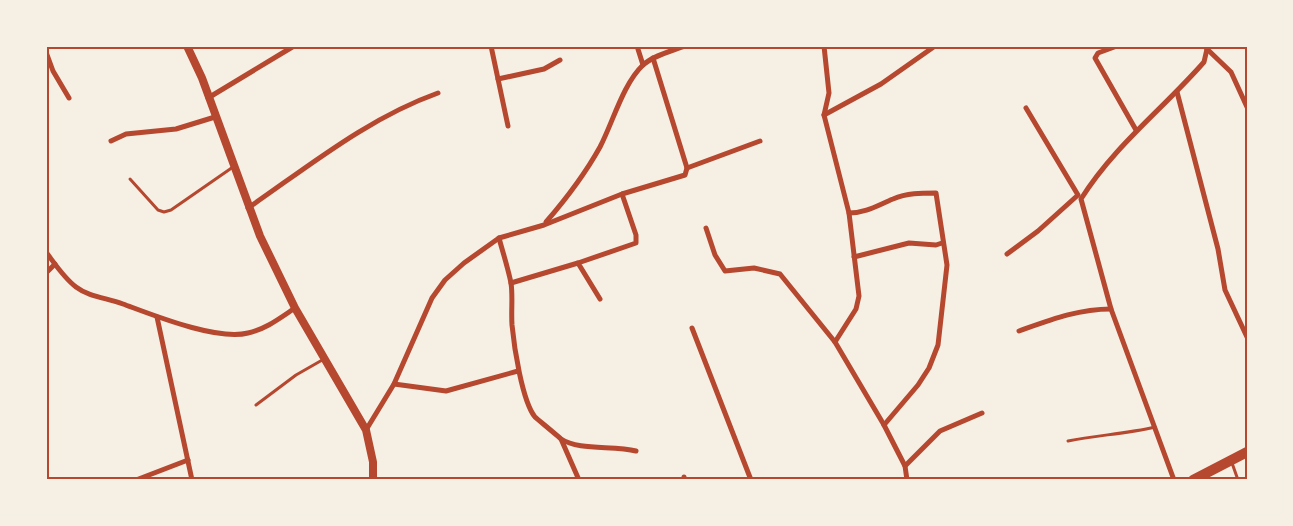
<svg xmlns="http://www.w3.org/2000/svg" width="1293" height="526" viewBox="0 0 1293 526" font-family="'Noto Sans',sans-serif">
	<rect width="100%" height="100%" fill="#f6efe4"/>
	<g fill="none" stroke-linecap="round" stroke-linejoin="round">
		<g stroke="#b5482f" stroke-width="3">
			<polyline points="130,179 158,210 164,212 171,210 233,167"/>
			<polyline points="256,405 296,375 324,359"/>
			<path d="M1068,441c29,-6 58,-7 87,-14"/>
			<polyline points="1232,463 1238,480"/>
		</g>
		<g stroke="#b5482f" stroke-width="5">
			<polyline points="491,46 508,126"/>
			<polyline points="637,46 643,65"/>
			<polyline points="824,46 829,93 824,115 849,213 859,296 856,309 835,342"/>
			<polyline points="1117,46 1098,53 1095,58 1136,130"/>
			<polyline points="1207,49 1231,72 1247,107"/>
			<polyline points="46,52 53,71 69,98"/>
			<polyline points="498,79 544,69 560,60"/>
			<polyline points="1177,92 1218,249 1225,290 1247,337"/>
			<polyline points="208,98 294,46"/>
			<polyline points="824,115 881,84 935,46"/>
			<polyline points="111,141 126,134 176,129 215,117"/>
			<polyline points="687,168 760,141"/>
			<path d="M248,208c61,-42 120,-90 190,-115"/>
			<path d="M849,213c17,0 29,-8 44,-14 14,-6 28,-6 43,-6l11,72 -9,80 -9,23 -11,17 -34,40"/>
			<path d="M546,222c20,-23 39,-48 54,-75 13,-25 23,-63 43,-82 11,-10 29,-14 42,-19"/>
			<polyline points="706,228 715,255 725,271 754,268 780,274 835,342 884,425 905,466 907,480"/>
			<path d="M499,238c4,15 9,30 12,45 2,13 0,28 1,42 2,21 10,76 23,92 1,1 24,20 26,22 18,12 53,6 75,12"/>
			<path d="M46,252c9,12 18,26 30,35 13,10 31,11 47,17 30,11 94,37 125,29 18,-4 32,-15 47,-25"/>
			<polyline points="1007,254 1038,231 1078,195 1026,108"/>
			<polyline points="854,257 909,243 936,245 942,243"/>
			<polyline points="46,273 55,264"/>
			<polyline points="511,283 578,263"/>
			<polyline points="600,299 578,263 636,243 636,235 622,194"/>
			<polyline points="157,317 192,480"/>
			<polyline points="692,328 751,480"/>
			<path d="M1019,331c31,-11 59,-22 92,-22"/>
			<polyline points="394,384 446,391 518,371"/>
			<polyline points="366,430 394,384 432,298 445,280 464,263 499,238 544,225 622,194 685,175 687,168 653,58"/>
			<polyline points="561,439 579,480"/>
			<polyline points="905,466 940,431 982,413"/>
			<polyline points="684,477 684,480"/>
			<polyline points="136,480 188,460"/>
			<path d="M1174,480l-63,-171 -30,-110c33,-53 83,-91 123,-137l3,-13 -2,-3"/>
		</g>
		<polyline stroke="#b5482f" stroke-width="8" points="187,46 202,78 260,236 295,308 366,430 373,462 373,480"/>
		<polyline stroke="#b5482f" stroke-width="10" points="1193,480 1247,452"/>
	</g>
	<rect width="1293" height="526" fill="none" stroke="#f6efe4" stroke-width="95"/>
	<rect x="48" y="48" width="1198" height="430" fill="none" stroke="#b5482f" stroke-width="2"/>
</svg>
